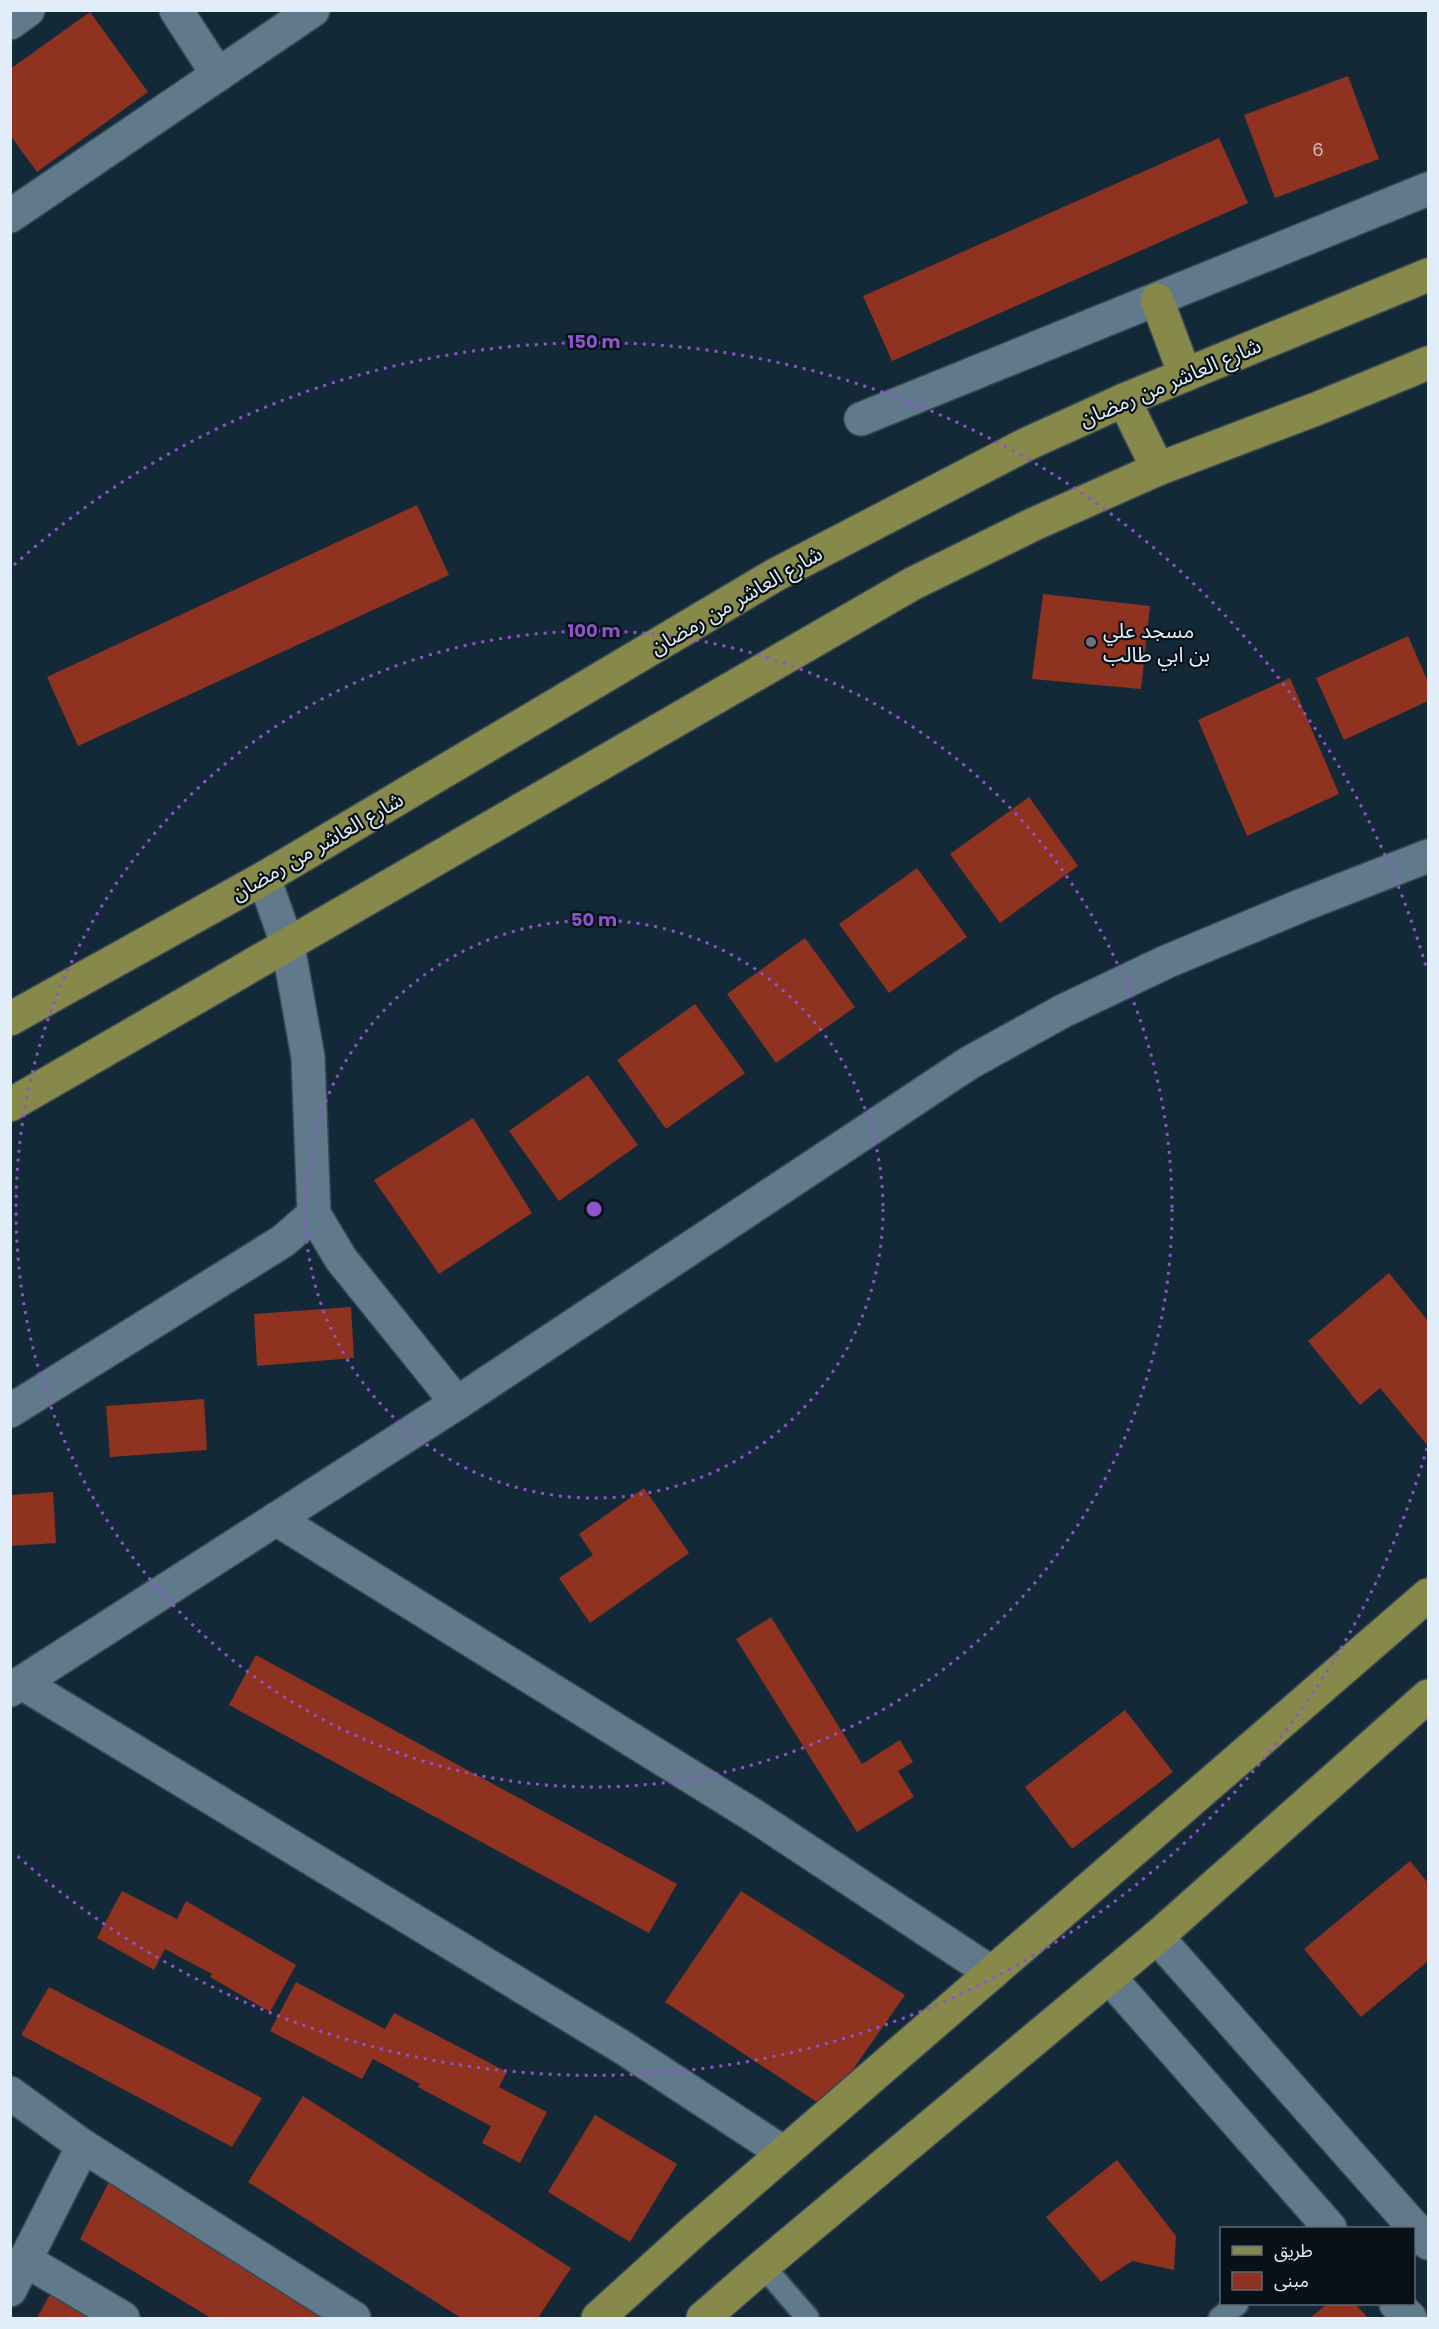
<svg xmlns="http://www.w3.org/2000/svg" width="1439" height="2329" viewBox="0 0 1439 2329" font-family="Poppins,'Noto Sans Arabic',sans-serif">
	<rect width="100%" height="100%" fill="#132938"/>
	<g fill="#8f321f">
		<polygon points="90,12 148,92 37,172 10,135 10,69"/>
		<polygon points="1348,76 1379,159 1275,198 1244,115"/>
		<polygon points="1219,138 1248,203 892,361 863,296"/>
		<polygon points="417,505 449,575 78,746 47,677"/>
		<polygon points="1043,594 1150,606 1141,689 1032,679"/>
		<polygon points="1408,636 1428,682 1428,701 1344,740 1316,678"/>
		<polygon points="1290,678 1339,794 1247,836 1198,720"/>
		<polygon points="1029,797 1078,866 1000,923 950,854"/>
		<polygon points="917,868 967,937 889,993 839,924"/>
		<polygon points="805,938 855,1007 776,1063 727,994"/>
		<polygon points="695,1004 745,1073 666,1129 617,1060"/>
		<polygon points="588,1075 638,1145 559,1201 509,1131"/>
		<polygon points="473,1118 532,1213 439,1274 374,1180"/>
		<polygon points="1389,1273 1428,1321 1428,1446 1380,1388 1360,1405 1308,1341"/>
		<polygon points="351,1307 354,1358 257,1366 254,1314"/>
		<polygon points="204,1399 207,1450 110,1457 106,1406"/>
		<polygon points="644,1488 689,1553 590,1623 559,1578 593,1555 579,1534"/>
		<polygon points="53,1492 56,1543 10,1546 10,1495"/>
		<polygon points="771,1617 862,1764 900,1740 913,1762 898,1771 914,1797 857,1832 736,1639"/>
		<polygon points="256,1655 677,1884 649,1933 229,1705"/>
		<polygon points="1125,1710 1173,1772 1072,1849 1025,1787"/>
		<polygon points="1410,1861 1428,1883 1428,1961 1361,2017 1304,1949"/>
		<polygon points="122,1891 177,1919 186,1901 296,1965 270,2012 210,1977 212,1974 165,1949 154,1970 97,1938"/>
		<polygon points="741,1891 905,1995 826,2108 665,2002"/>
		<polygon points="296,1982 385,2029 394,2013 507,2072 499,2087 547,2112 520,2163 482,2143 491,2126 418,2087 420,2084 373,2059 362,2079 270,2031"/>
		<polygon points="49,1987 262,2098 232,2147 21,2035"/>
		<polygon points="303,2096 571,2268 538,2318 461,2318 248,2182"/>
		<polygon points="595,2115 677,2164 630,2242 548,2192"/>
		<polygon points="1117,2160 1176,2236 1174,2270 1132,2261 1101,2282 1046,2217"/>
		<polygon points="112,2176 333,2318 211,2318 80,2239"/>
		<polygon points="53,2289 103,2318 37,2318"/>
		<polygon points="1327,2304 1355,2304 1368,2318 1310,2318"/>
	</g>
	<g fill="none" stroke-linecap="round" stroke-linejoin="round">
		<defs>
			<g id="service">
				<polyline points="763,2266 808,2318"/>
				<polyline points="1220,2318 1237,2304"/>
			</g>
			<g id="minor">
				<polyline points="176,10 218,75"/>
				<polyline points="10,23 28,10"/>
				<polyline points="10,216 313,10"/>
				<polyline points="861,419 1428,189"/>
				<polyline points="264,878 288,946 308,1057 314,1214 341,1259 457,1403"/>
				<polyline points="10,1411 283,1241 314,1214"/>
				<polyline points="276,1519 756,1817 992,1973"/>
				<polyline points="22,1683 622,2047 784,2153"/>
				<polyline points="10,1690 457,1403 969,1063 1063,1011 1166,962 1300,906 1428,856"/>
				<polyline points="1157,1937 1428,2243"/>
				<polyline points="1109,1977 1330,2228"/>
				<polyline points="10,2093 83,2146 354,2318"/>
				<polyline points="25,2260 123,2318"/>
				<polyline points="10,2290 83,2146"/>
				<polyline points="1396,2304 1410,2318"/>
			</g>
			<g id="primary">
				<polyline points="1157,300 1185,375"/>
				<polyline points="1124,400 1158,469"/>
				<polyline points="10,1019 264,878 775,575 1027,444 1124,400 1428,275"/>
				<polyline points="10,1105 912,584 1034,524 1158,469 1316,409 1428,363"/>
				<polyline points="598,2318 695,2230 1428,1595"/>
				<polyline points="703,2318 763,2266 1157,1937 1428,1696"/>
			</g>
		</defs>
		<use href="#service" stroke="#364653" stroke-width="26"/>
		<use href="#minor" stroke="#364653" stroke-width="36"/>
		<use href="#primary" stroke="#364653" stroke-width="36"/>
		<use href="#service" stroke="#60798b" stroke-width="22"/>
		<use href="#minor" stroke="#60798b" stroke-width="33"/>
		<use href="#primary" stroke="#87894a" stroke-width="33"/>
	</g>
	<g fill="none" stroke="#8f53cb" stroke-width="3" stroke-dasharray="3 6">
		<circle cx="594" cy="1209" r="289"/>
		<circle cx="594" cy="1209" r="578"/>
		<path d="M1427 1448A867 867 0 0 1 14 1853M14 565A867 867 0 0 1 1427 970"/>
	</g>
	<circle fill="#6b7280" stroke="#071117" stroke-width="2" cx="1091" cy="642" r="6"/>
	<g text-anchor="middle" dominant-baseline="central" stroke-width="4.5" stroke-linejoin="round" paint-order="stroke">
		<g font-size="18" fill="#ccbfc2">
			<text x="1318" y="149">6</text>
		</g>
		<g font-size="21" fill="#e1eef9" stroke="#071117">
			<text transform="translate(1170 382) rotate(-23)">شارع العاشر من رمضان</text>
			<text transform="translate(736 600) rotate(-30)">شارع العاشر من رمضان</text>
			<text transform="translate(317 846) rotate(-30)">شارع العاشر من رمضان</text>
		</g>
		<g font-size="21" fill="#e1eef9" stroke="#071117" text-anchor="start">
			<text x="1103" y="630">مسجد علي<tspan x="1103" dy="24">بن ابي طالب</tspan></text>
		</g>
	</g>
	<circle cx="594" cy="1209" r="9" fill="#8f53cb" stroke="#071117" stroke-width="3"/>
	<g font-size="18" text-anchor="middle" font-weight="bold" fill="#8f53cb" stroke="#071117" stroke-width="4.5" stroke-linejoin="round" paint-order="stroke">
		<text x="594" y="348">150 m</text>
		<text x="594" y="637">100 m</text>
		<text x="594" y="926">50 m</text>
	</g>
	<rect width="1439" height="2329" fill="none" stroke="#e1eef9" stroke-width="24"/>
	<rect x="1220" y="2227" width="195" height="78" fill="#071117" stroke="#5e6971" stroke-width="1.5"/>
	<rect x="1232" y="2246" width="30" height="9" fill="#87894a" stroke="#5e6971" stroke-width="1.5"/>
	<text x="1274" y="2257" font-size="18" fill="#e1eef9">طريق</text>
	<rect x="1232" y="2272" width="30" height="18" fill="#8f321f" stroke="#5e6971" stroke-width="1.5"/>
	<text x="1274" y="2287" font-size="18" fill="#e1eef9">مبنى</text>
</svg>
